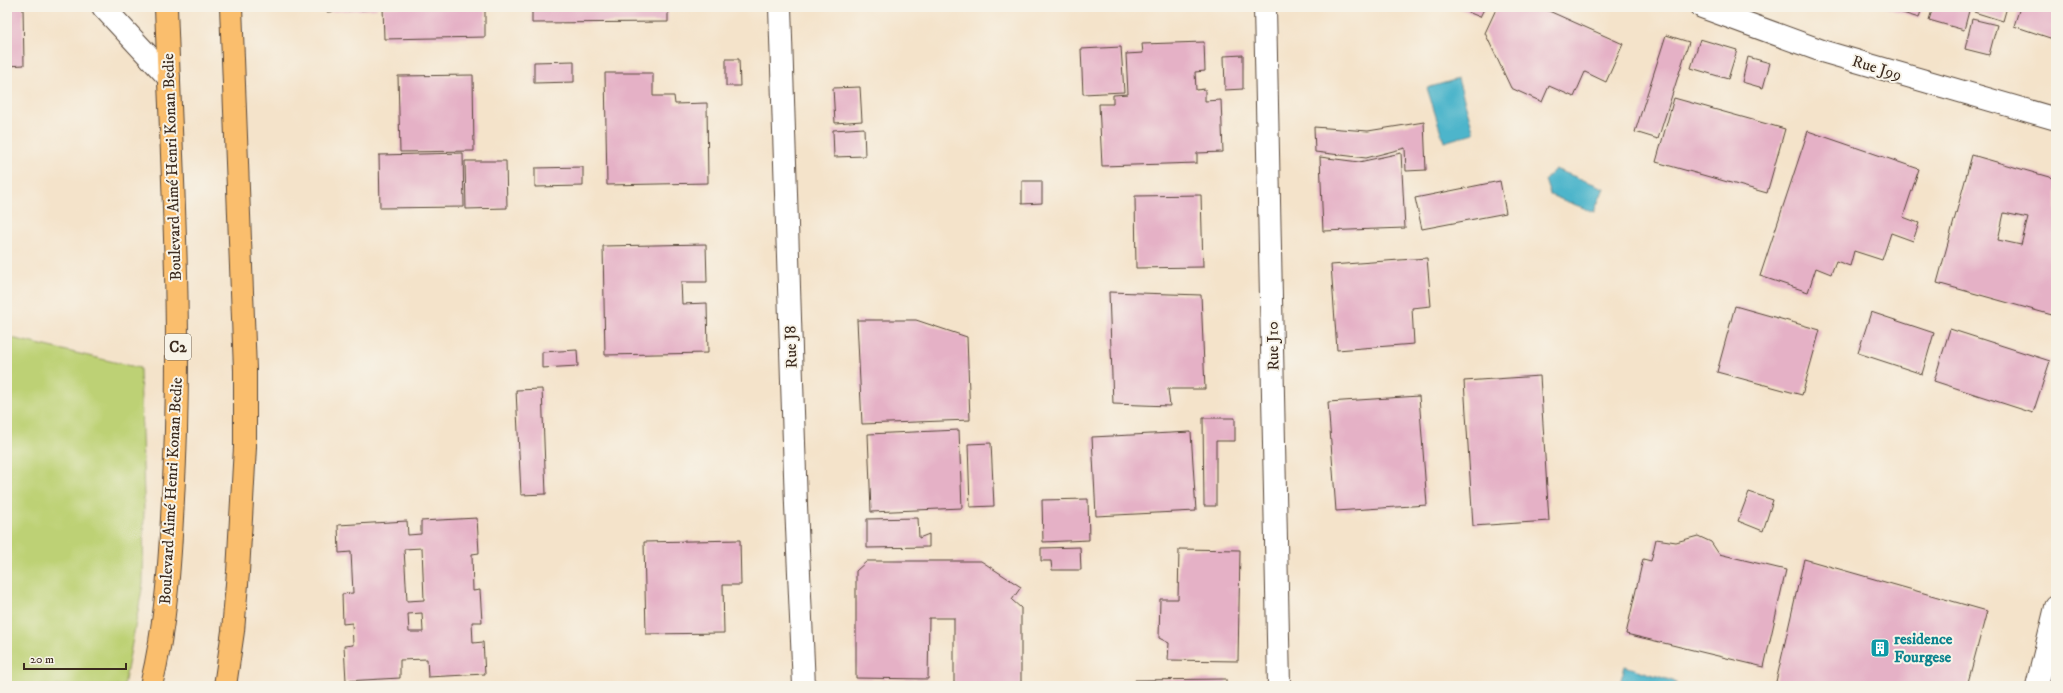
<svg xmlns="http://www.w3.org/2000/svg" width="2063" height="693" viewBox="0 0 2063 693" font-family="'IM FELL DW Pica',serif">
	<rect width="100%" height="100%" fill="#f7f3e8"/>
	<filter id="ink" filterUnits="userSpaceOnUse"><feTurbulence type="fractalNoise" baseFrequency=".025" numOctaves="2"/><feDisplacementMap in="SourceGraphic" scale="8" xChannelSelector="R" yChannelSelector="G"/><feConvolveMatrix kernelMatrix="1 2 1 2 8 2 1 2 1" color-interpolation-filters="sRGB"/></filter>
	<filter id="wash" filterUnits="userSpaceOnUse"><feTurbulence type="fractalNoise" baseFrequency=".012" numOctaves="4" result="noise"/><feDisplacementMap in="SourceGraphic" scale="16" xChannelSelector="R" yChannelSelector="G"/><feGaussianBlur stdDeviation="0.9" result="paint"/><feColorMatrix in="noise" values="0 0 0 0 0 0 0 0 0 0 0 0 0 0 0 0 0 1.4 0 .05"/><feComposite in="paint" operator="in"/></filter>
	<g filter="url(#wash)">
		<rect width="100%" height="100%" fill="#f4e3ca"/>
		<polygon fill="#bdd174" stroke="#7c7e49" points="7,337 140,368 144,498 143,584 124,686 7,686"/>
		<g fill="#4db5cb" stroke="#447074">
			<polygon points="1458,79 1474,133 1444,142 1427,88"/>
			<polygon points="1555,169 1604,188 1594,212 1550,195 1545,180"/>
			<polygon points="1625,666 1676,682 1675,686 1619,686"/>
		</g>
		<g id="blocks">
			<g fill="#e5b1c6" fill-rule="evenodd">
				<polygon points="7,7 23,7 24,65 7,66"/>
				<polygon points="327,7 377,7 377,9 327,12"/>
				<polygon points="383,7 485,7 485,37 384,39"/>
				<polygon points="532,7 668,7 668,22 532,23"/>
				<polygon points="1456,7 1485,7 1480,17"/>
				<polygon points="1497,7 1540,7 1623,44 1606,82 1585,72 1574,97 1549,86 1542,102 1511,88 1485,33"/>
				<polygon points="1883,7 1922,7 1919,18"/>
				<polygon points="1933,7 1970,7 1964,30 1929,20"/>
				<polygon points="1976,7 2007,7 2003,21 1974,12"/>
				<polygon points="2020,7 2056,7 2056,40 2014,26"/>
				<polygon points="1972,19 1997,25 1989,55 1965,49"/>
				<polygon points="1666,35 1689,42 1658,139 1635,132"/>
				<polygon points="1700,39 1737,50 1728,79 1691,68"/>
				<polygon points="1204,42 1205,71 1195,72 1196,90 1205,89 1205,101 1221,100 1223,152 1197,153 1197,163 1102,166 1099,104 1113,104 1113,95 1128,94 1126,54 1143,53 1142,44"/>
				<polygon points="1121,47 1124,92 1083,94 1081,49"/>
				<polygon points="1243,55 1243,89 1225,90 1224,56"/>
				<polygon points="1748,57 1770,63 1763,88 1742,82"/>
				<polygon points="726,59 739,59 740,86 726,86"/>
				<polygon points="574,61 574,82 534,83 534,62"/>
				<polygon points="605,73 653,73 653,96 674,96 675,104 707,103 708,183 607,185"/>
				<polygon points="473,75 474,151 400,152 398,76"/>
				<polygon points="860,87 862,121 835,123 833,88"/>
				<polygon points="1674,98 1785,129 1767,193 1656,162"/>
				<polygon points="1424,122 1426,170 1406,171 1405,148 1366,158 1315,152 1314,127 1368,131"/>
				<polygon points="864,128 865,156 834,157 833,130"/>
				<polygon points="1808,131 1919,169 1903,217 1919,223 1913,241 1891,233 1882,260 1854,251 1850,266 1836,261 1831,274 1816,268 1808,292 1760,276"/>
				<polygon points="463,153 464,207 380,208 379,155"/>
				<polygon points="1401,153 1405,228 1323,231 1320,157 1359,162"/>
				<path d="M1972,155l84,24v121l-4,15 -115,-32zM2004,213l24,5 -7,27 -23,-5z"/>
				<polygon points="465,161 506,161 507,208 466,209"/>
				<polygon points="583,167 583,186 535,187 535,168"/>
				<polygon points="1022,181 1042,181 1042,203 1022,204"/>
				<polygon points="1500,181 1506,213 1422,229 1415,198"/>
				<polygon points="1201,195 1203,267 1136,268 1135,196"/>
				<polygon points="706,244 707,282 681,282 682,304 707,303 708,353 605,355 603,246"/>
				<polygon points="1427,258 1431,306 1412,308 1414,344 1337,350 1331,265"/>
				<polygon points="1109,292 1201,295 1205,389 1168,389 1170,406 1113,404"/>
				<polygon points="1735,306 1820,330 1802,395 1717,372"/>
				<polygon points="1871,312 1934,333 1922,374 1858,353"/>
				<polygon points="857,320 916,320 967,337 970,420 862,424"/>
				<polygon points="1950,329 2050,361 2033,413 1934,381"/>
				<polygon points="577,350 578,366 542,368 542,352"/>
				<polygon points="1540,376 1549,521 1473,526 1464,381"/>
				<polygon points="542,389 546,494 521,495 516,390"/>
				<polygon points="1419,396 1427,505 1336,511 1328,402"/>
				<polygon points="1203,418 1235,418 1235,441 1216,441 1216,506 1204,506"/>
				<polygon points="959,430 962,508 871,512 868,434"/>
				<polygon points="1191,432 1196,511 1096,516 1092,437"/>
				<polygon points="991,443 994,506 970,507 968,444"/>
				<polygon points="1749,492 1773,500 1763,531 1738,521"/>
				<polygon points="1088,499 1089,540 1043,542 1042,500"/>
				<path d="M477,518l2,35 -7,1 1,37 7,-1 2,32h-10l1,21 10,-1 2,32 -57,3 -1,-18 -27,1v18l-54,3 -2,-35 9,-1 -1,-22 -9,1 -1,-30 11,-1 -2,-41 -12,1 -1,-28 69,-4 1,14 13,-1v-13zM422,548l2,52 -17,1 -3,-52zM422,613l1,19h-14l-1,-18z"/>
				<polygon points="918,518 919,538 929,534 929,547 867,548 867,519"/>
				<polygon points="1698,536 1711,542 1719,554 1786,570 1764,667 1626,634 1643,559 1651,561 1656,539 1676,542"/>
				<polygon points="740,540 741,585 723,585 724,633 646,634 644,542"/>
				<polygon points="1080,547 1081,570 1052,570 1051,561 1041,561 1041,548"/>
				<polygon points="1179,549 1240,550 1238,661 1168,660 1169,643 1159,638 1160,599 1178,599"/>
				<polygon points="1804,559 1987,611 1967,686 1775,686"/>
				<polygon points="867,561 981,561 1021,587 1012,600 1021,608 1021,686 954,686 954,618 929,618 928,679 856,678 856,571"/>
				<polygon points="1226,679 1226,686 1135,686 1135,680"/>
			</g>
		</g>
	</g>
	<g filter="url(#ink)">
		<use href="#blocks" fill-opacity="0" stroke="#574638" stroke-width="1"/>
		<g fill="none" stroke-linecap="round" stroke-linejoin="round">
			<defs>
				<g id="minor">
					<polyline points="103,7 169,78"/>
					<polyline points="780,7 796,505 804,686"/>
					<polyline points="1265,7 1279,686"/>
					<polyline points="1702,7 1825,52 2056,119"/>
					<polyline points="2037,686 2056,607"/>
				</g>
				<g id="highway">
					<path d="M151,686c15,-61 19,-125 22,-187 10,-164 -1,-328 -7,-492"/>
					<polyline points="225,686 233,631 238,572 245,447 245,370 231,7"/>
				</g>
			</defs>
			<use href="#minor" stroke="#574638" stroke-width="24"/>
			<use href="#highway" stroke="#574638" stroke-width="24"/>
			<use href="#minor" stroke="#fff" stroke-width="22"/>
			<use href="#highway" stroke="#fabe6d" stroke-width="22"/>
		</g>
	</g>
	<defs>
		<symbol id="building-square" viewBox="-11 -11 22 22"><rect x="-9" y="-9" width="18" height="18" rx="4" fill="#0f9aa8" stroke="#f7f3e8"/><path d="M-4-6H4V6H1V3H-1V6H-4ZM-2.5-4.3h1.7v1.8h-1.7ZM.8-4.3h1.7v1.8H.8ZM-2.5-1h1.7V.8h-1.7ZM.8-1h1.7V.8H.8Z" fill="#fff"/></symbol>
	</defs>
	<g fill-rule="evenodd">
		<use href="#building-square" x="1869" y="637" width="22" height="22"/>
	</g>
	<g text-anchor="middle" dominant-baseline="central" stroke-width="4" stroke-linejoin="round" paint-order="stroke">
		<rect fill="#f7f3e8" stroke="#73665b" stroke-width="1" x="165" y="334" width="26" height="26" rx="3"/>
		<g font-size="15" font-weight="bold" fill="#3b2a1e">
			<text x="178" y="347">C2</text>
		</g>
		<g font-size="16" fill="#3b2a1e" stroke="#f7f3e8">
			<text transform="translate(1877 68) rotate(17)">Rue J99</text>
			<text transform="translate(172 167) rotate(-92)">Boulevard Aimé Henri Konan Bedie</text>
			<text transform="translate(1273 346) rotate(-91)">Rue J10</text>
			<text transform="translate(791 347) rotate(-92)">Rue J8</text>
			<text transform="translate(171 491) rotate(-87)">Boulevard Aimé Henri Konan Bedie</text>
		</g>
		<g font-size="16" font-weight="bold" fill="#0d838f" stroke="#f7f3e8" text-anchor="start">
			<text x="1894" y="639">residence<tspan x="1894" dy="18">Fourgese</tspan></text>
		</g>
	</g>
	<rect width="2063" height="693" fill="none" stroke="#f7f3e8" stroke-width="24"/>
	<path d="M24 663v6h102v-6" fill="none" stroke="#3b2a1e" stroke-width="2"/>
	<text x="30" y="663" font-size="12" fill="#3b2a1e" stroke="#f7f3e8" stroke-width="3" paint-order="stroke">20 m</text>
</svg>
